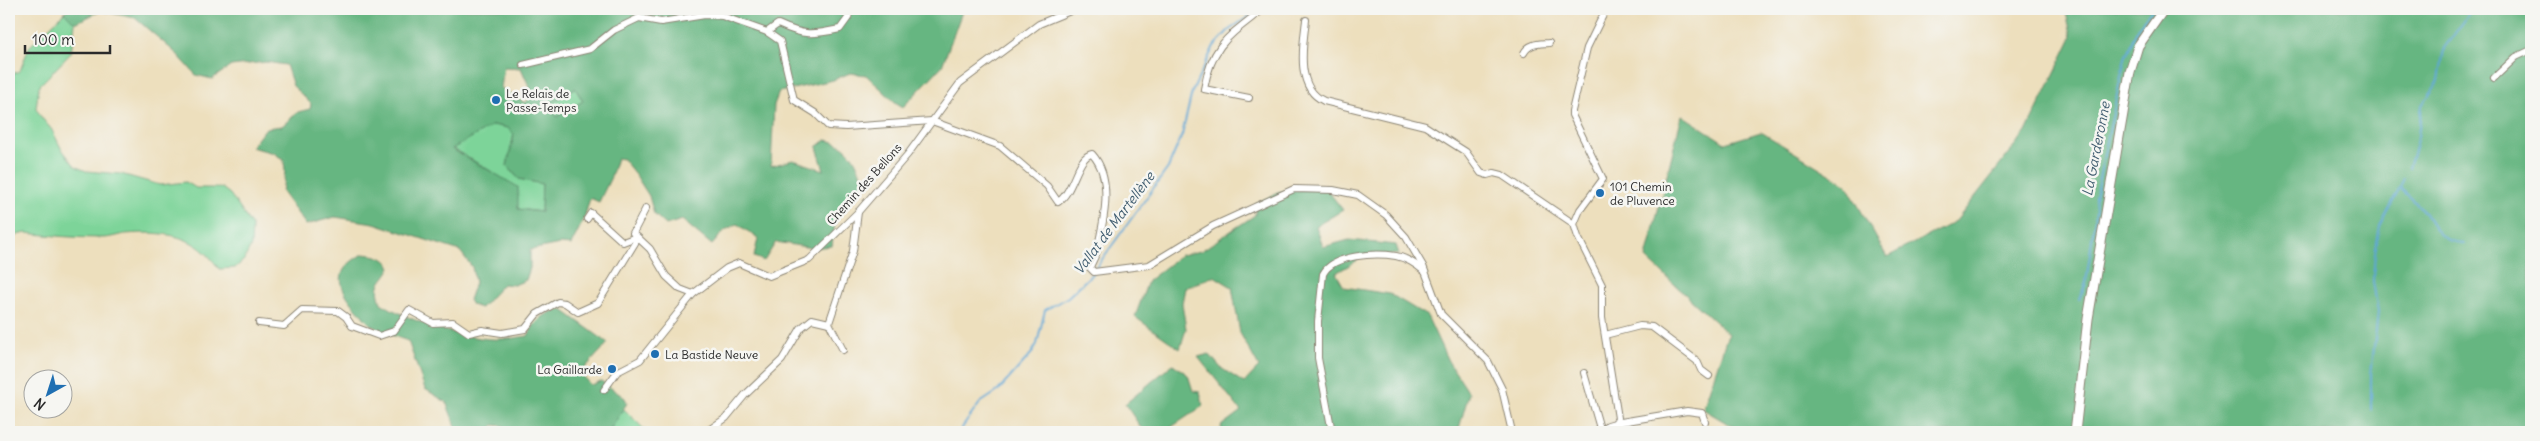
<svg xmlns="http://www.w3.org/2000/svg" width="2540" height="441" viewBox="0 0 2540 441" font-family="Delius,sans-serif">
	<rect width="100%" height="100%" fill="#f6f6f2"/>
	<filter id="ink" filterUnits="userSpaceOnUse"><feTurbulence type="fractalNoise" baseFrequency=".02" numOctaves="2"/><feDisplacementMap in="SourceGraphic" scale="10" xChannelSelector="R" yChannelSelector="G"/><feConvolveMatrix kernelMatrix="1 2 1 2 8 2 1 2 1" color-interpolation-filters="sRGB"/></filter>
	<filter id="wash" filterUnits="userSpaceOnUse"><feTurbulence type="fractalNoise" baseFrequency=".0096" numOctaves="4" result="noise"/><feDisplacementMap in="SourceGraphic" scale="20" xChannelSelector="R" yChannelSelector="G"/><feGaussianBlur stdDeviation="1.12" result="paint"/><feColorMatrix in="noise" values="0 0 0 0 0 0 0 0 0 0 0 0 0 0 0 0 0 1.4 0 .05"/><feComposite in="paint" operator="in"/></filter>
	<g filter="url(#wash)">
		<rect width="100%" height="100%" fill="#eddfbd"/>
		<g fill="#7dd499" stroke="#548062">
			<path d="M65,12l10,11 -4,30 -32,33 -3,22 5,9 11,13 9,18 14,18 11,5 35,3 39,11 26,-3 10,6h26l8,6 22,32 -1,20 -7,14 -9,8 -16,1c-23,-35 -54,-38 -94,-35 -7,1 -15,4 -22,4 -25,0 -52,-2 -77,-5l-9,2 -8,9v-169l11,-4 9,-24z"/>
			<polygon points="575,88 583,101 557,117 549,104"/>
			<polygon points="493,125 508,128 514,134 507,166 519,179 542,184 541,212 518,209 494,173 452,148"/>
			<polygon points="623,408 647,432 609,432"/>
		</g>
		<g fill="#66b681" stroke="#487056" fill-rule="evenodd">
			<path d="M68,9h895l-21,57 -39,41 -8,-5 -29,-27 -16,-2 -17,7 -54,12 -5,13 -3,61 22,-6 31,10 -7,-23 9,-7c26,5 30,22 39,44l-29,31 -4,31 -20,2 -36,-6 -12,19 -10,-4 4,-19 -21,-14 -12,6 -13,15 -30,-25 -16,5 -12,-11 -5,-18 -14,-22 -12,-15 -6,-1 -6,19 -12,25 -9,-4 -6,21 -13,26 -11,-1 -30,6v18l-4,12 -12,5 -11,-1 -22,24 -9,-3 -3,-5 6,-17 -3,-16 -12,-16 -86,-28 -39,-6 -29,8 -24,-33 3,-20 -1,-12 -10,-7 -23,-6 15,-19 16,-2 16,-14 12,-3 1,-5 -18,-18 -7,-21 -20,-3 -35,4 -19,13 -16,-4 -19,-21 -42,-36 -34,-7 -26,12 -11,-11zM504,67l17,1 12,27 -8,8 -24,-15zM575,88l8,13 -26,16 -8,-12zM493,125l15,3 6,6 -7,32 12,13 23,5 -1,28 -23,-3v-22l-66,-38z"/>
			<polygon points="2065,9 2531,9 2531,432 1742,432 1703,409 1728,334 1646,258 1682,115 1725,143 1761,132 1846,184 1887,257 1956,221 2026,132 2072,37"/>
			<polygon points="1325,187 1343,210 1316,226 1323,247 1349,240 1396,245 1399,254 1354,257 1358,260 1336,273 1344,287 1390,294 1427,316 1448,361 1469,393 1458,432 1222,432 1221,426 1241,411 1198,357 1209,354 1221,368 1244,383 1259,367 1240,333 1232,287 1214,276 1185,288 1182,303 1186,329 1180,349 1135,317 1148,281 1181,255 1201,251 1255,215 1256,203 1280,192"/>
			<path d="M363,254c11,1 22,2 28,13 -9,17 -17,15 -10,36 28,18 87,38 120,36 9,0 18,-2 27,-3 6,-15 18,-24 33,-27l47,34 -23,25 -1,10 7,7 10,-4 24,17 2,5 -18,29h-102l-3,-6 -10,-1 -7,7h-26l-5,-5 -10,-25 -21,-13 -17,-48c-12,-4 -25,-9 -35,-15 -7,-4 -11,-12 -16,-17 -20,-23 -24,-39 6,-55z"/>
			<polygon points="1173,364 1188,375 1193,391 1200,392 1203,406 1164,432 1144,432 1125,404"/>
		</g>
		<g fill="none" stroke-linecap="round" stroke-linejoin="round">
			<g stroke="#5da6d4" stroke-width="2">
				<polyline points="2409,168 2418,136 2422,105 2439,81 2444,48 2473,9"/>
				<path d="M2404,178l-4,10c6,6 14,12 20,19 15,18 15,35 44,36"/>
				<polyline points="1095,269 1168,168 1182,135 1192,92 1214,46 1229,30 1258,10"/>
				<polyline points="2079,300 2086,283 2096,211 2095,197 2125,58 2138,27 2153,9"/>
				<polyline points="2371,410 2371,374 2378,312 2373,281 2375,253 2380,226 2400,188"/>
				<polyline points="959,432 980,403 998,391 1032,353 1037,344 1045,310 1068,297 1093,273"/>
			</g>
		</g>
	</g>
	<g filter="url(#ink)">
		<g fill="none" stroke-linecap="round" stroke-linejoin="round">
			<defs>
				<g id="street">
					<path d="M1306,20c-3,25 -11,68 18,81l101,25 41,26 15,21 6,2 7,-2 8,2 72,49"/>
					<path d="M767,32l11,-8c26,12 34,11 62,5l8,-11 2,-9"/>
					<path d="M1524,53c5,-10 15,-9 25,-10"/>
					<path d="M523,65l67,-16 24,-19 25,-12 22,4 44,-7 17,1 45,16 13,9 14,59 21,13 13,13 18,1 86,-6 68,25 47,40 11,16c16,-10 19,-46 34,-48 22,24 12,67 5,96 -1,7 -6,12 -7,18l4,4 55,-7 64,-39 81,-37 39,1 25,5 28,20 20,22 17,29 18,48 47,47 14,28 10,43"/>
					<polyline points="2494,78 2516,57 2531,50"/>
					<path d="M1249,98l-45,-9c8,-45 25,-53 59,-80"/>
					<polyline points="646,208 633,233 650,249 666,276 680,289 693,294 727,268 739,263 769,276 809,260 858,212 908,154 960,83 1039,24 1075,9"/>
					<polyline points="587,219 591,213 623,242 636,237"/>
					<polyline points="259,323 284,326 302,310 338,311 346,317 352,326 379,336 394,331 409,310 433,323 453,322 469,333 482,330 502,333 525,329 537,314 558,302 565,303 578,312 598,303 638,238"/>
					<polyline points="1605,335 1640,326 1652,327 1697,361 1701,370 1709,376"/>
					<polyline points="843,350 829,323 853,251 858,212"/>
					<polyline points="1584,373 1601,432"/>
					<polyline points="604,390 617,372 640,360 693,294"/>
					<polyline points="1615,423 1687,411 1702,413 1705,422"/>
					<polyline points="706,432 726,418 745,395 782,360 801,328 812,319 829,323"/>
					<path d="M1332,432l-14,-74v-37l5,-47c10,-20 53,-21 73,-18 10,2 20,8 28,15"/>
					<polyline points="1601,432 1608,425 1615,423 1618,418 1602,318 1602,285 1578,237 1574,224 1580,210 1603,179 1572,115 1572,111 1587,48 1606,9"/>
				</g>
				<polyline id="secondary" points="2075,432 2088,319 2130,72 2138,46 2164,9"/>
			</defs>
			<use href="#street" stroke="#8c8574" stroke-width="8"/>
			<use href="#secondary" stroke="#8c8574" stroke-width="11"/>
			<use href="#street" stroke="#fff" stroke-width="6"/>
			<use href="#secondary" stroke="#fff" stroke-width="9"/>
		</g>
	</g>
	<g fill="#1f6fb2" stroke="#f6f6f2" stroke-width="2">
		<circle cx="496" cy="100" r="5"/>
		<circle cx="1600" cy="193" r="5"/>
		<circle cx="655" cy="354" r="5"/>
		<circle cx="612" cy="369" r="5"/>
	</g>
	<g text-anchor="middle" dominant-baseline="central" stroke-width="5" stroke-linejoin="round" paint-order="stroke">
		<g font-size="12" fill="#2b2b2b" stroke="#f6f6f2" text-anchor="start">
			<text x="506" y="93">Le Relais de<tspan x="506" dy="14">Passe-Temps</tspan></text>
			<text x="1610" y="186">101 Chemin<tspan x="1610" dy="14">de Pluvence</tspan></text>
			<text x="665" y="354">La Bastide Neuve</text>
			<text x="602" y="369" text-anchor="end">La Gaillarde</text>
		</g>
		<g font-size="12" fill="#2b2b2b" stroke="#f6f6f2">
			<text transform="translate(864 184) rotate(-48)">Chemin des Bellons</text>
		</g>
		<g font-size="14" font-style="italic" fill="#3f5c6f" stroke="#f6f6f2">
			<text transform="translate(2096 149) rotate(-79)">La Garderonne</text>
			<text transform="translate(1114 223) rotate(-53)">Vallat de Martellène</text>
		</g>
	</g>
	<rect width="2540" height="441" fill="none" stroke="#f6f6f2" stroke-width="30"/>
	<g transform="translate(48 394) rotate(219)"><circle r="24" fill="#f6f6f2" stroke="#a5a5a2"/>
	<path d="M0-4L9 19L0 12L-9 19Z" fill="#1f6fb2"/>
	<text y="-8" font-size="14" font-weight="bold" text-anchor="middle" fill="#2b2b2b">N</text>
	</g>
	<path d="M25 45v8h85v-8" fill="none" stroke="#2b2b2b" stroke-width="2.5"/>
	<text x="32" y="45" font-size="15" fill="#2b2b2b" stroke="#f6f6f2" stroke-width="4" paint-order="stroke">100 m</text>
</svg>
